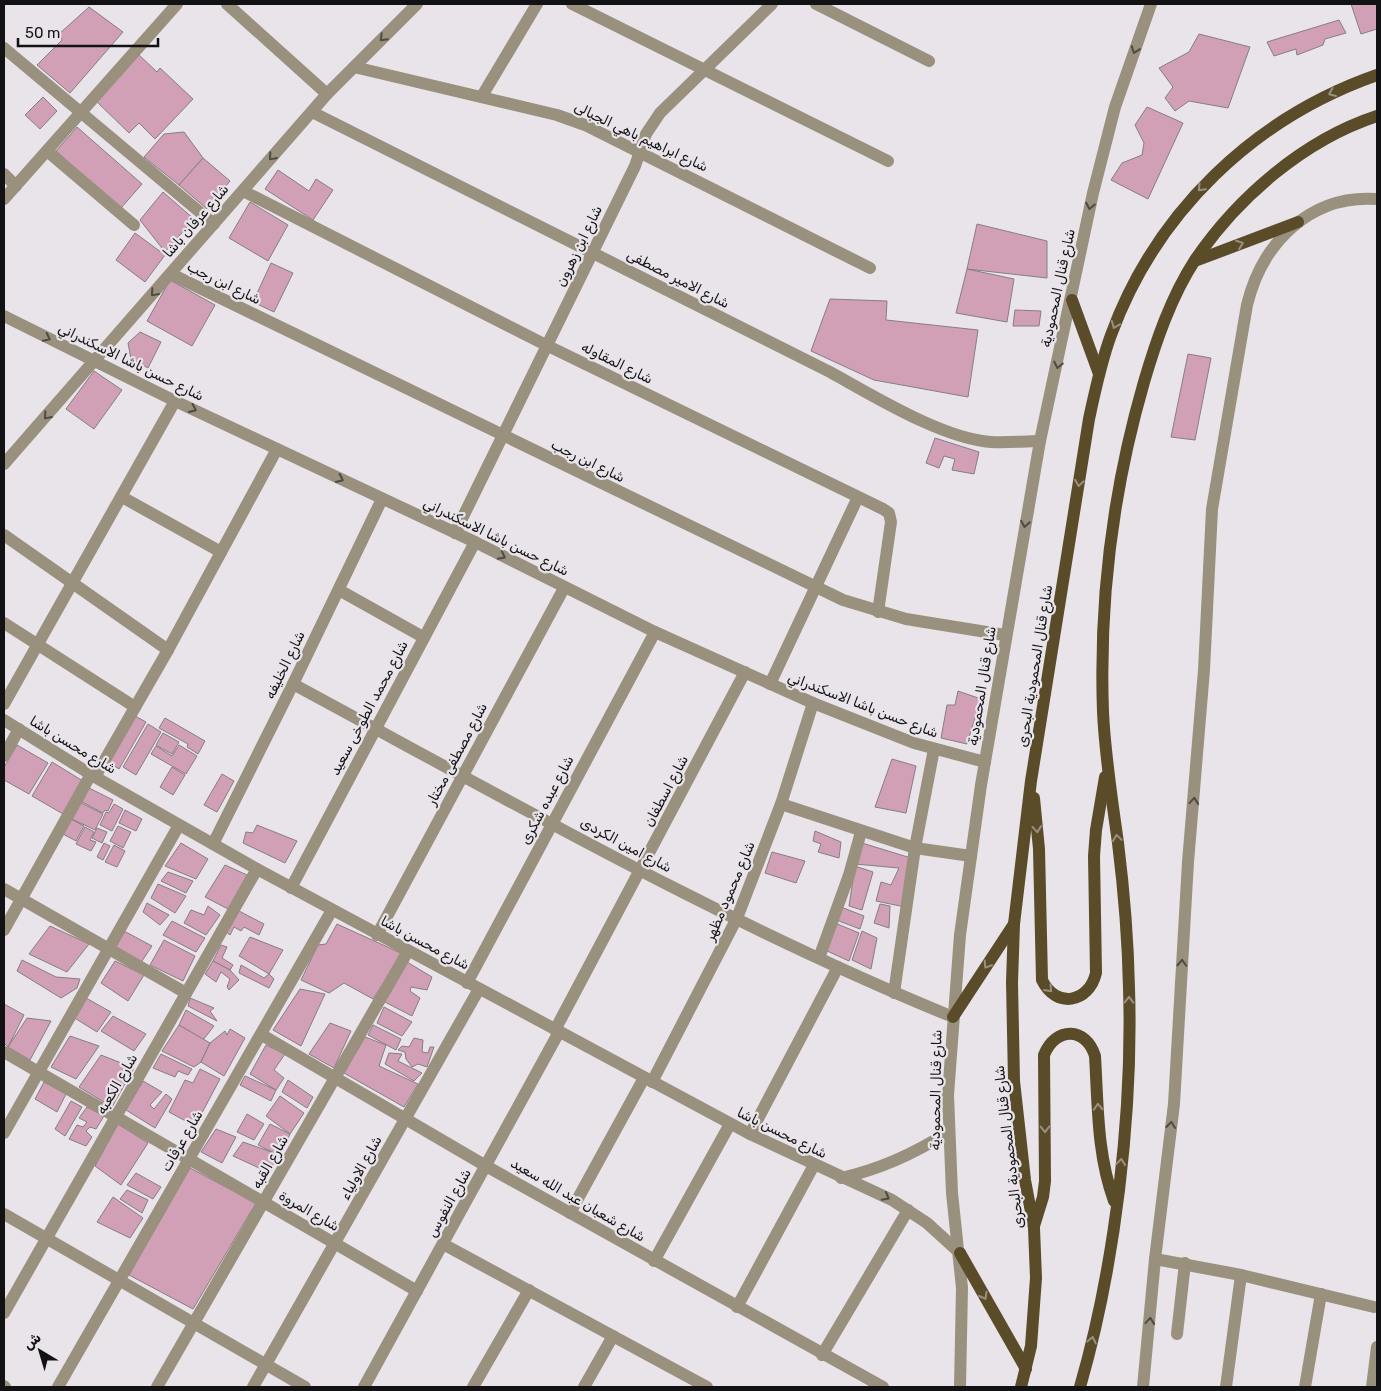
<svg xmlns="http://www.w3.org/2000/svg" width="1381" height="1391" viewBox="0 0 1381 1391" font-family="Rubik,'Noto Sans Arabic',sans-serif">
	<rect width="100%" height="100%" fill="#e8e4ea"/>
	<g fill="#d2a0b6" stroke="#857e81">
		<polygon points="1351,4 1377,4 1377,29 1361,34"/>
		<polygon points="89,7 123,32 70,93 37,65 62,40 59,34"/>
		<polygon points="1339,20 1346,33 1325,39 1323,45 1297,55 1296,49 1274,56 1267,42"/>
		<polygon points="1199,34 1250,47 1228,108 1189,101 1175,111 1165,98 1173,87 1159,68 1189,52"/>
		<polygon points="138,54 157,72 160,68 193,99 155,139 139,123 129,133 94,99"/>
		<polygon points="43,97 57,111 40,129 25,115"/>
		<polygon points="1147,107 1183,123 1148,199 1111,180 1122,163 1142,155 1144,143 1135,125"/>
		<polygon points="77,127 142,184 121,208 56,151"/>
		<polygon points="184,132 203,158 179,185 144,157 164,134"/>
		<polygon points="203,158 230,181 207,209 179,185"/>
		<polygon points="278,170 309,191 316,179 333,190 313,220 265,189"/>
		<polygon points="163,192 194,219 165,252 140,220"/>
		<polygon points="250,202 288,225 268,261 229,238"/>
		<polygon points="977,224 1047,241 1047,278 967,269"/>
		<polygon points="135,233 165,255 145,282 116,260"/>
		<polygon points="271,263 293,273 274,312 253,302"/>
		<polygon points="967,269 1014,279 1007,322 956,313"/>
		<polygon points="170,280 215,305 192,346 147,321"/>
		<polygon points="830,299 887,301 886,320 978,330 968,397 874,380 811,351"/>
		<polygon points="1015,310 1041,311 1039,326 1013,326"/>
		<polygon points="140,332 161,342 148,368 131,359 128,343"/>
		<polygon points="1188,354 1211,358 1195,440 1171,437"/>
		<polygon points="94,371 122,390 94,429 66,409"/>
		<polygon points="935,438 979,452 974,474 952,470 955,459 944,456 939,468 926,463"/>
		<polygon points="958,691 981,699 967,744 941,738 947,705 955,705"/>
		<polygon points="135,716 146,722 119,769 108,762"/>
		<polygon points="165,718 205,741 198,754 187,747 188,744 159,728"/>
		<polygon points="148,724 161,732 136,775 123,767"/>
		<polygon points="163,733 179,742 172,754 156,745"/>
		<polygon points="17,745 48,763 29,794 4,780 4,767"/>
		<polygon points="179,745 197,756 186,774 151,754 156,746 172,756"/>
		<polygon points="892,759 916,766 906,813 875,807"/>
		<polygon points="52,762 83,781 63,814 32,796"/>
		<polygon points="172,767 185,775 173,795 160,787"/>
		<polygon points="222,774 234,781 217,812 204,805"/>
		<polygon points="89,788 113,800 108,811 105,810 103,813 82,802"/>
		<polygon points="81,803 103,814 95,830 72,819"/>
		<polygon points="114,804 123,809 112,831 100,825 106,812 109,813"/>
		<polygon points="125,810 142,819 136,831 119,823"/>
		<polygon points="69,818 84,826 76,841 61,833"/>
		<polygon points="257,825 297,841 285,863 243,843 246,832 253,833"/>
		<polygon points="118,826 131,832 123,848 110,841"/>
		<polygon points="85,827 94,832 90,840 96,842 91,851 76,844"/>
		<polygon points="97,828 107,832 102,843 92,838"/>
		<polygon points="815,831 841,842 839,858 818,852 821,844 813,841"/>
		<polygon points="104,843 110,846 103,860 97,857"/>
		<polygon points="181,843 208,859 196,879 165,866"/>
		<polygon points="862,843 911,858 905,907 876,901 881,882 891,885 899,868 855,864"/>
		<polygon points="114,845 125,851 117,867 105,862"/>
		<polygon points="772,852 805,861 796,883 765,873"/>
		<polygon points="225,865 247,875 228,909 205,897"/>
		<polygon points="855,866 873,872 862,910 849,906"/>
		<polygon points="168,872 193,881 186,893 161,881"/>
		<polygon points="158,884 186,896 175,913 151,898"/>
		<polygon points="147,903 169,915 160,925 143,912"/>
		<polygon points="880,904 890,906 889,928 874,923"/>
		<polygon points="836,905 864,916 860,929 831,918"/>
		<polygon points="208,906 220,915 206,935 184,923 191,910 204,915"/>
		<polygon points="239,911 264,924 259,935 244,927 241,931 234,927 230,935 226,932"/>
		<polygon points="172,921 205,938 196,952 163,935"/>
		<polygon points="835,923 859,933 849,961 825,950"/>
		<polygon points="337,924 403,954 373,999 344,983 329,993 301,980 318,945 326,944"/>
		<polygon points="50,926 89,944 67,972 29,954"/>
		<polygon points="124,931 152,946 140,964 114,947"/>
		<polygon points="862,931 877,938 871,969 852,960"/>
		<polygon points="250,937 283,950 269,974 239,956"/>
		<polygon points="164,940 195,956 183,981 150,965"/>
		<polygon points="221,945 227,947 222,958 233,965 230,970 213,961"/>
		<polygon points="22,960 56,977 80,979 77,988 61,998 17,971"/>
		<polygon points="115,961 144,975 128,1001 101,983"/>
		<polygon points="213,961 230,970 239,980 229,990 227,987 230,979 221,972 216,982 205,974"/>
		<polygon points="407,962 432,977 427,990 411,987 410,991 420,998 412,1016 383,1001"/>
		<polygon points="241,965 264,978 269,974 274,979 269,988 239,973"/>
		<polygon points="300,989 325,994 301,1046 273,1030"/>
		<polygon points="86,998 111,1012 97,1032 73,1017"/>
		<polygon points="190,998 214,1008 210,1011 217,1021 188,1006"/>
		<polygon points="4,1004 24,1015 8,1047 4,1043"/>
		<polygon points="384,1007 412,1022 402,1036 377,1023"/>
		<polygon points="186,1010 214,1026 203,1040 179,1025"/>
		<polygon points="113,1016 146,1034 134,1051 101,1031"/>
		<polygon points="27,1018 51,1021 30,1060 8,1047"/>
		<polygon points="330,1023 351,1031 334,1068 309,1054"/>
		<polygon points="179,1025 210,1043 201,1062 194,1067 162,1051"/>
		<polygon points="373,1025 401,1039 396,1050 368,1035"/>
		<polygon points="230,1029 245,1038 224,1076 201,1062 210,1043 225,1031 227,1035"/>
		<polygon points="70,1036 99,1046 76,1079 51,1067"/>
		<polygon points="365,1037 386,1045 379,1066 418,1084 404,1107 344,1073"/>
		<polygon points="414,1038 423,1040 422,1052 428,1053 430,1047 434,1047 427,1067 418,1064 412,1067 406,1059 405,1052 398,1050 402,1046 409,1047"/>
		<polygon points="266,1045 285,1054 274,1070 284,1078 276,1090 250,1074"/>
		<polygon points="389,1053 402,1054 398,1061 422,1073 414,1081 385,1064"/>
		<polygon points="161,1054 192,1069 188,1075 178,1071 175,1077 153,1068"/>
		<polygon points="101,1055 134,1068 112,1107 79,1087"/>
		<polygon points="200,1069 220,1079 195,1126 169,1112 185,1080 193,1083"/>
		<polygon points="245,1076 276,1090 271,1101 240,1085"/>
		<polygon points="288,1080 313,1097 307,1108 282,1092"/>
		<polygon points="143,1081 162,1092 150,1105 154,1109 166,1094 172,1099 155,1128 126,1110"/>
		<polygon points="44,1082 66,1094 57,1112 35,1099"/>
		<polygon points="280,1096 304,1113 290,1134 266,1116"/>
		<polygon points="71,1101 82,1107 65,1136 55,1129"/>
		<polygon points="87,1107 104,1116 96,1129 90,1127 86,1131 92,1137 86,1146 69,1139 77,1125 83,1127 87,1122 79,1118"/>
		<polygon points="247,1114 264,1124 254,1140 237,1132"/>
		<polygon points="118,1124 148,1143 121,1185 95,1166"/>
		<polygon points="270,1124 290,1134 280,1156 258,1145"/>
		<polygon points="216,1129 236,1137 222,1163 201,1152"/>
		<polygon points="243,1142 277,1154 270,1173 233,1156"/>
		<polygon points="190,1168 256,1203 193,1309 129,1275"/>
		<polygon points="136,1173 161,1187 153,1199 127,1185"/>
		<polygon points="127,1190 148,1200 142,1213 120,1199"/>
		<polygon points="113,1197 143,1218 130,1238 97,1222"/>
	</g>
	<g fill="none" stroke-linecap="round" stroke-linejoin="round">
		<g stroke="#99917e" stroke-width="12">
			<polyline points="227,4 327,94"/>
			<polyline points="572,4 888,161"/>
			<polyline points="816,4 929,61"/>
			<polyline points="4,48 214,224"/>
			<polyline points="354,67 557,115 585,125 870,268"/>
			<polyline points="482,96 537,4"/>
			<path d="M312,112l518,260c42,23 113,67 161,70 16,1 33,-1 49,-1"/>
			<polyline points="47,151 134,225"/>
			<polyline points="4,174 16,186"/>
			<polyline points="243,191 546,345 883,509 889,513 891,522 878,612"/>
			<polyline points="4,199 177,4"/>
			<polyline points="171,274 843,600 906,619 1005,635"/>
			<polyline points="4,316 175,401 475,542 655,632 813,703 871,726 914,743 985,762"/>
			<polyline points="4,464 327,94 417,4"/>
			<polyline points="122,497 221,552"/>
			<polyline points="455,533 635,166 646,134 660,113 772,4"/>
			<polyline points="4,535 168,650"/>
			<polyline points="339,590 423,637"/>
			<polyline points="4,623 135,707"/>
			<path d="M293,684c217,117 432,240 660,333"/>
			<polyline points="770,684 858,497"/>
			<polyline points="4,704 175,401"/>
			<polyline points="4,720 95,777 257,869 750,1134 892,1200 927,1223 960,1253"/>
			<polyline points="4,756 19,729"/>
			<polyline points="95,777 168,650 277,449"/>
			<polyline points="781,804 915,848 971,856"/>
			<polyline points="213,844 293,684 382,499"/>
			<polyline points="291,888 475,542"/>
			<polyline points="4,889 186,993"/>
			<polyline points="4,930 91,774"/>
			<polyline points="377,935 564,588"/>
			<polyline points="819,958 849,875 861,832"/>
			<polyline points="467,983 655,632"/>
			<polyline points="894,993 915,848 934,749"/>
			<polyline points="555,1030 745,672"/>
			<polyline points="262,1035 486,1166 883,1387"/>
			<polyline points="4,1052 417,1291"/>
			<polyline points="652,1082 737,918 781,804 813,703"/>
			<polyline points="4,1133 179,825"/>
			<polyline points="750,1134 838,967"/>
			<path d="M841,1178c40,-9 73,-24 107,-46"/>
			<polyline points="570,1213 644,1078"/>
			<polyline points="4,1214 305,1387"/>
			<polyline points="443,1244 707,1387"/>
			<polyline points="1155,1259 1241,1275 1374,1307"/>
			<polyline points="654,1261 730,1124"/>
			<polyline points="737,1307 814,1165"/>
			<polyline points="4,1313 257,869"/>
			<polyline points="1177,1334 1185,1263"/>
			<polyline points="822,1355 908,1210"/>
			<polyline points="4,1386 5,1387"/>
			<polyline points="58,1387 332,910"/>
			<polyline points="157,1387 408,951"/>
			<polyline points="253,1387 479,989"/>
			<polyline points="364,1387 559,1032"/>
			<polyline points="473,1387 529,1290"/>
			<polyline points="584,1387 613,1336"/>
			<polyline points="960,1387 962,1288 952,1193 948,1095 960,935 981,785 1040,441 1093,193 1115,107 1151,4"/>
			<path d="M1143,1387l12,-128 19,-155 14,-242 16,-192 8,-161 35,-204c15,-62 63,-111 130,-106"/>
			<polyline points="1226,1387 1241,1275"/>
			<polyline points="1305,1387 1321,1294"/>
			<polyline points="1372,1387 1377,1347"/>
		</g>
		<g stroke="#5a4c29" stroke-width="12">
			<polyline points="1195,261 1298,222"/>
			<polyline points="1072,300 1099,374"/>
			<path d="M1034,798l5,51 3,131c14,29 47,23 54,-7l-2,-117 2,-26 9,-53"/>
			<polyline points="953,1017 1014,924"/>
			<path d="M1034,1226l9,-29 2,-16 -1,-126c12,-29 42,-28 51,1 3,50 2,98 19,145"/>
			<polyline points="960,1253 1026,1369"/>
			<path d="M1021,1387l10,-41 5,-68 -2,-50 -9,-48 -11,-99 -2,-99 2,-58 17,-143 58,-362c6,-28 12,-57 22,-84 45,-123 143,-217 266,-260"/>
			<path d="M1080,1387c35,-121 53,-273 49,-399 -1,-48 -5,-97 -11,-145 -6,-44 -13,-87 -15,-131 -4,-112 10,-223 41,-330 12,-41 27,-85 51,-122 43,-63 109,-120 182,-144"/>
		</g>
	</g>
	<defs><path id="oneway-chevron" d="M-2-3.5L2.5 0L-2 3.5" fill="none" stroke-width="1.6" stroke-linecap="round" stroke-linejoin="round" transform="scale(1.25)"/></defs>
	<g stroke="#4f4b43">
		<use href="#oneway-chevron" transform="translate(383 38) rotate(135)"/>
		<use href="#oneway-chevron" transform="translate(1135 50) rotate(110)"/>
		<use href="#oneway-chevron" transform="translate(272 157) rotate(131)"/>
		<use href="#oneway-chevron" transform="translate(1090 206) rotate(101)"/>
		<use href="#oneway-chevron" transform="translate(154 293) rotate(131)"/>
		<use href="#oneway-chevron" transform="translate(47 338) rotate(26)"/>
		<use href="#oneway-chevron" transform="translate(1058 365) rotate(102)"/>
		<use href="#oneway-chevron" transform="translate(193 409) rotate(25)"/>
		<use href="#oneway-chevron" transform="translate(47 416) rotate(131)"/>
		<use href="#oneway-chevron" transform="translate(340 479) rotate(25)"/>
		<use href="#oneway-chevron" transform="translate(1025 524) rotate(100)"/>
		<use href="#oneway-chevron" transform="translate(502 556) rotate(27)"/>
		<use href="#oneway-chevron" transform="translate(1194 801) rotate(-85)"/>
		<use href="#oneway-chevron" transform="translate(1182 963) rotate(-87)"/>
		<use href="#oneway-chevron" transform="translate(1171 1125) rotate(-83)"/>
		<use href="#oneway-chevron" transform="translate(886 1197) rotate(28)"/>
		<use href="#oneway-chevron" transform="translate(1150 1321) rotate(-85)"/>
	</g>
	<g stroke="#9a9080">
		<use href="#oneway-chevron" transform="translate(1332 93) rotate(156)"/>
		<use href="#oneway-chevron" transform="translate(1201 188) rotate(133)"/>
		<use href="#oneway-chevron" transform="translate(1240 244) rotate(-21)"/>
		<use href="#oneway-chevron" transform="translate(1115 325) rotate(112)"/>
		<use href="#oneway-chevron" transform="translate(1079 483) rotate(99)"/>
		<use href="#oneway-chevron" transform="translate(1037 829) rotate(85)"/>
		<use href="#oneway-chevron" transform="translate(1117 838) rotate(-98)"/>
		<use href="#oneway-chevron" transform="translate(987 965) rotate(123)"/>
		<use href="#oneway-chevron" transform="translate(1049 989) rotate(48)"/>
		<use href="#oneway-chevron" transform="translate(1129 1000) rotate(-89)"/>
		<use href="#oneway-chevron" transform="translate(1098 1107) rotate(-93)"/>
		<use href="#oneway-chevron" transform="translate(1045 1129) rotate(89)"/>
		<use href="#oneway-chevron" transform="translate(1121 1162) rotate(-84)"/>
		<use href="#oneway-chevron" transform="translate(984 1296) rotate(60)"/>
		<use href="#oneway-chevron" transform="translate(1092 1340) rotate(-78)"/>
	</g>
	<g text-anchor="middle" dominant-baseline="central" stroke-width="4.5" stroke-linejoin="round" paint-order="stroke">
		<g font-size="14" fill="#121113" stroke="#e8e4ea">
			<text transform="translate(641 137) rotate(25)">شارع ابراهيم باهي الجبالى</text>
			<text transform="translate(196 221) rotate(-49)">شارع عرفان باشا</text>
			<text transform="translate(579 246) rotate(-64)">شارع ابن زهرون</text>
			<text transform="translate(678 279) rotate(27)">شارع الامير مصطفى</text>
			<text transform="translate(224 283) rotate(26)">شارع ابن رجب</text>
			<text transform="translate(1058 288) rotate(-78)">شارع قنال المحمودية</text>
			<text transform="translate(131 362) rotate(26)">شارع حسن باشا الاسكندراني</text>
			<text transform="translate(617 363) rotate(26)">شارع المقاوله</text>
			<text transform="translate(588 461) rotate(26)">شارع ابن رجب</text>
			<text transform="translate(496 537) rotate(26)">شارع حسن باشا الاسكندراني</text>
			<text transform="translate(285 665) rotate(-64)">شارع الخليفه</text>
			<text transform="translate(1035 666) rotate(-81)">شارع قنال المحمودية البحرى</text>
			<text transform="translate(982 686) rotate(-81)">شارع قنال المحمودية</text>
			<text transform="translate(863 705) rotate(21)">شارع حسن باشا الاسكندراني</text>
			<text transform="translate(369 708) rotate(-62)">شارع محمد الطوخى سعيد</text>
			<text transform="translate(73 745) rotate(31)">شارع محسن باشا</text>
			<text transform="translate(457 754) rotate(-62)">شارع مصطفى مختار</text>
			<text transform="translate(666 791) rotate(-62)">شارع اسطفان</text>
			<text transform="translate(547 800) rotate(-62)">شارع عبده شكرى</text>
			<text transform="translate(626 845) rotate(28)">شارع امين الكردى</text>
			<text transform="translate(730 891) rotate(-67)">شارع محمود مظهر</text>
			<text transform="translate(425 943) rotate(28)">شارع محسن باشا</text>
			<text transform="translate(117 1084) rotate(-60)">شارع الكعبه</text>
			<text transform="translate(936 1090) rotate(-89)">شارع قنال المحمودية</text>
			<text transform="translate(782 1133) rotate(26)">شارع محسن باشا</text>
			<text transform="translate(182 1141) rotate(-60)">شارع عرفات</text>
			<text transform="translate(1009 1147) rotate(-97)">شارع قنال المحمودية البحرى</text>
			<text transform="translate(270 1162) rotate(-60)">شارع القبه</text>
			<text transform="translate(361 1168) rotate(-61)">شارع الاولياء</text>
			<text transform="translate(578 1200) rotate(30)">شارع شعبان عبد الله سعيد</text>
			<text transform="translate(449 1203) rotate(-61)">شارع النفوس</text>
			<text transform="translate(309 1211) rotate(30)">شارع المروة</text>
		</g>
	</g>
	<rect width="1381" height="1391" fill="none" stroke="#121113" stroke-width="10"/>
	<g transform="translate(40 1351) rotate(322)" stroke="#e8e4ea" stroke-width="4" paint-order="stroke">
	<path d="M0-4L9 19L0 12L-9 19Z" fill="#121113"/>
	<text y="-8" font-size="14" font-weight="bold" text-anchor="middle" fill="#121113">ش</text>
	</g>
	<path d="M18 38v8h140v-8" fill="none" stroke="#121113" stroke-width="2.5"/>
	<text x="25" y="38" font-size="15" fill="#121113" stroke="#e8e4ea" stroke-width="4" paint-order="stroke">50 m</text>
</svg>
